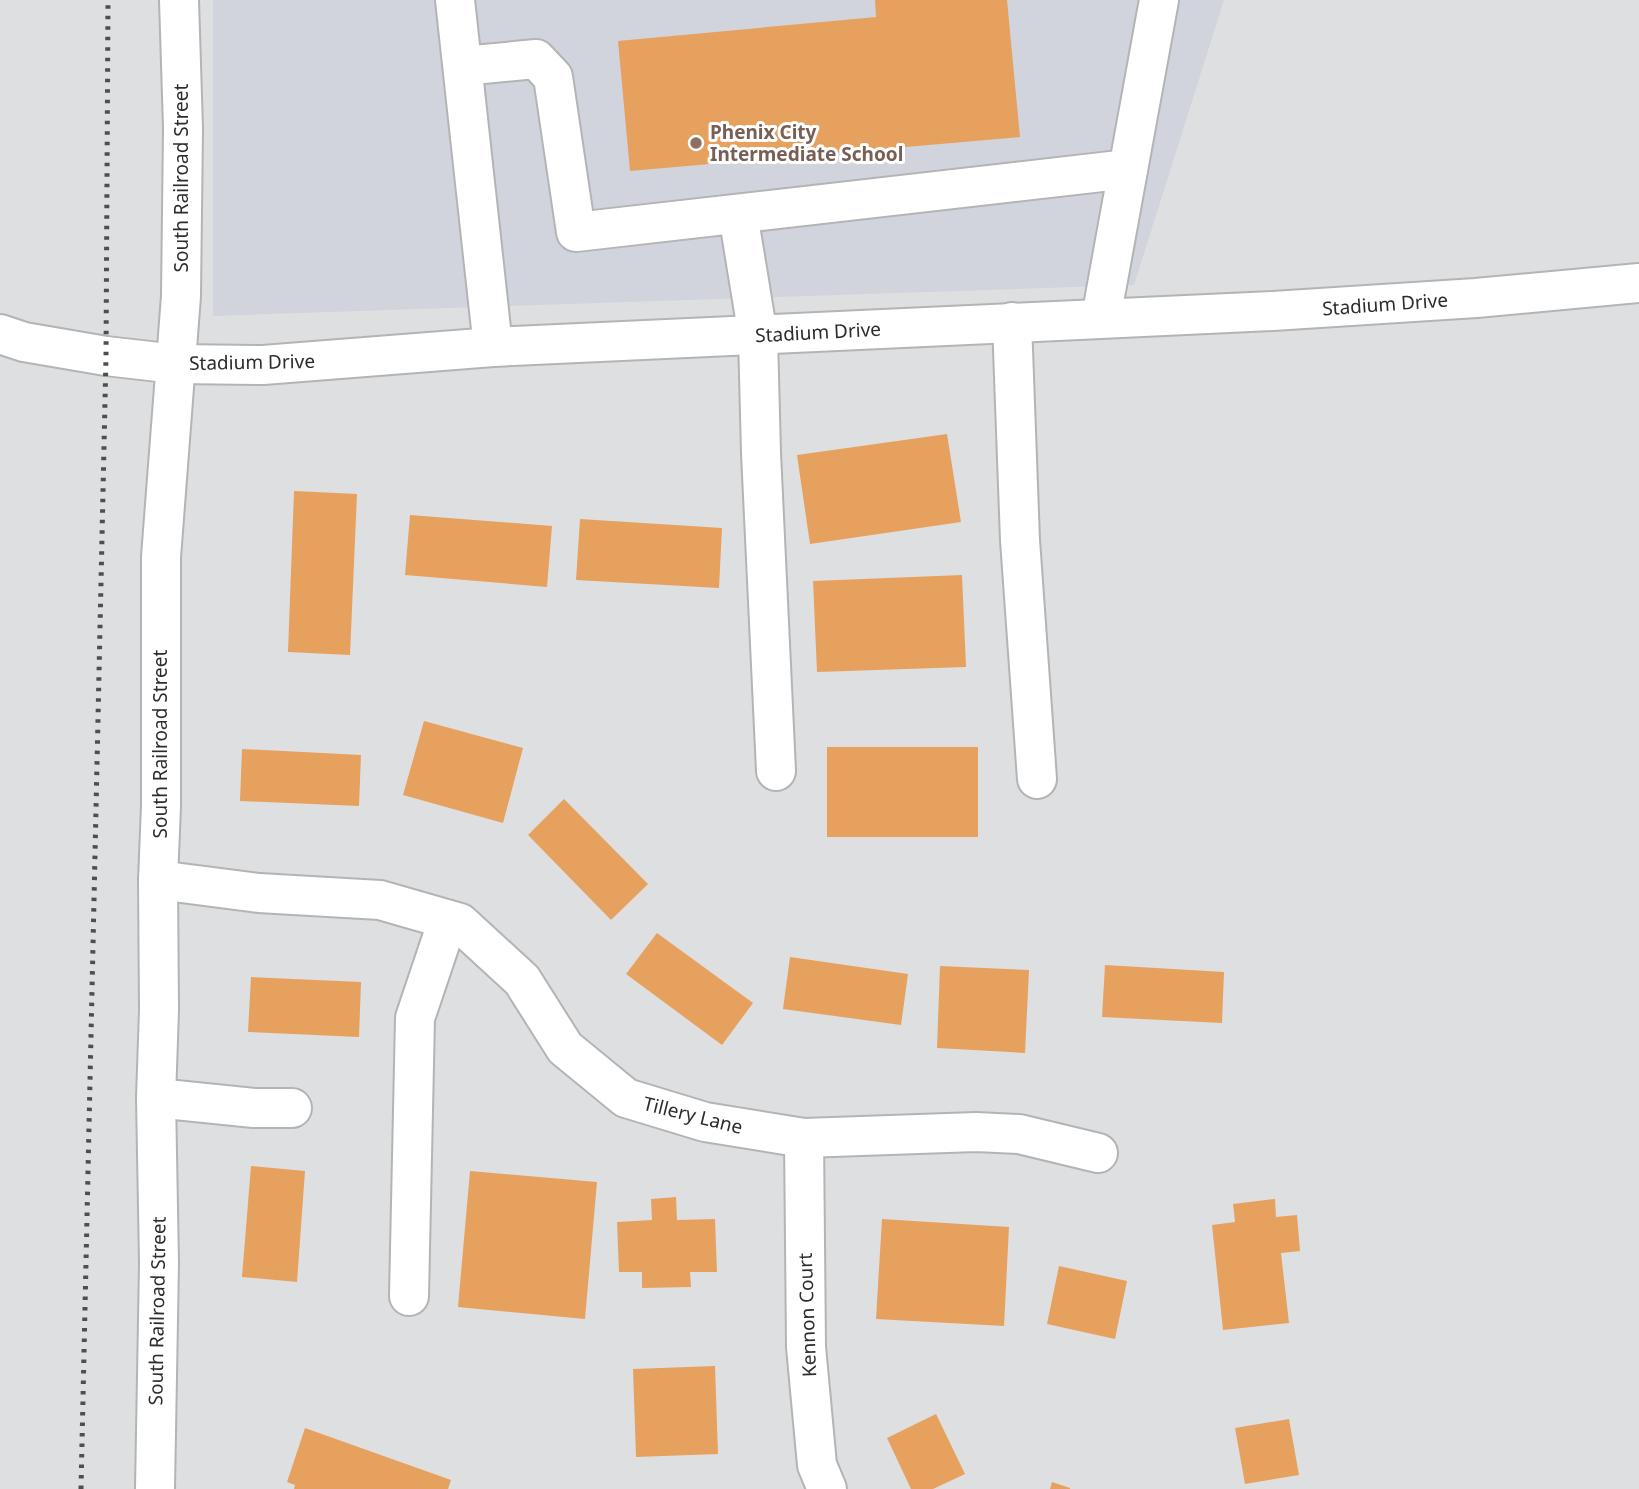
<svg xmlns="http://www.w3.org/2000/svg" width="1639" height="1489" viewBox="0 0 1639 1489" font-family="'Noto Sans',sans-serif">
	<rect width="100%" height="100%" fill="#dedfe1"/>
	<polygon fill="#d1d4dc" points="213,0 1224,0 1134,285 213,316"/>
	<g fill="#e7a15e">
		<polygon points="875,0 1007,0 1020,137 630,171 618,41 876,17"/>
		<polygon points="947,434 961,522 810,544 797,455"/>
		<polygon points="294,491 357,494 350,655 288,652"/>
		<polygon points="410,515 552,526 547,587 405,575"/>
		<polygon points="580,519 722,528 719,588 576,580"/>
		<polygon points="962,575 966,667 817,672 813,581"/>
		<polygon points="424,721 523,748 503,823 403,795"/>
		<rect x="827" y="747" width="151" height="90"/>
		<polygon points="242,749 361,755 359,806 240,801"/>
		<polygon points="564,799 648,884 611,920 528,835"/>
		<polygon points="657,933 753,1003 722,1045 626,974"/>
		<polygon points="790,957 908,974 901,1025 783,1009"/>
		<polygon points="1105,965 1224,972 1222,1023 1102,1017"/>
		<polygon points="940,966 1029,970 1025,1053 937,1048"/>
		<polygon points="251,977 361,982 359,1037 248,1032"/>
		<polygon points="251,1166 305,1171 297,1282 242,1277"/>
		<polygon points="470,1171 597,1182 585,1319 458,1307"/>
		<polygon points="676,1197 677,1220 715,1219 717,1272 690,1272 691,1287 642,1288 642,1272 619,1272 617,1222 652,1220 651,1199"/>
		<polygon points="1275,1199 1276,1217 1297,1215 1300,1251 1281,1253 1289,1323 1223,1330 1212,1225 1235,1222 1233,1204"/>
		<polygon points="882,1219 1009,1227 1004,1326 876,1319"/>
		<polygon points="1059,1266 1127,1281 1115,1339 1047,1324"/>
		<polygon points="715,1366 718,1454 636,1457 633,1369"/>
		<polygon points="936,1414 965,1474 933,1489 911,1489 887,1438"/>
		<polygon points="1289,1419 1299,1475 1245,1484 1235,1428"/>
		<polygon points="305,1428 451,1480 448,1489 294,1489 295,1485 287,1482"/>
		<polygon points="1052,1482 1070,1488 1070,1489 1050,1489"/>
	</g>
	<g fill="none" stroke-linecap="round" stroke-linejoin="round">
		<defs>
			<g id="minor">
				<polyline points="455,0 493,347"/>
				<polyline points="463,66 536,59 553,77 576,232 1128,169"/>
				<polyline points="738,214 758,336 761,453 776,771"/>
				<polyline points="1101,318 1159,0"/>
				<polyline points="1012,322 1020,540 1037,779"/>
				<polyline points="0,334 24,342 106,356 176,364 263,365 493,347 1273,311 1476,298 1639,283"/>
				<polyline points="158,880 259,893 380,900 460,923 522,980 565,1048 626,1098 705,1122 804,1138 976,1132 1019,1134 1098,1153"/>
				<polyline points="156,1098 254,1108 292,1108"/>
				<polyline points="804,1138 806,1347 817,1465 827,1489"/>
				<polyline points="409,1296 415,1018 448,920"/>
				<polyline points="155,1489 159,1263 156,1098 159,1010 158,880 161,806 161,557 181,296 183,128 179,0"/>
			</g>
		</defs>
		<use href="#minor" stroke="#b3b4b6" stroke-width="42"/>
		<use href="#minor" stroke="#fff" stroke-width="38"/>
		<polyline stroke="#4d4e4e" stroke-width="5" stroke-dasharray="3.5 7" stroke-linecap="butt" points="81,1489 106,356 108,0"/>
	</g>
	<circle fill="#8d6e63" stroke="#fff" stroke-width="2.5" cx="696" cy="143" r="7"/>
	<g text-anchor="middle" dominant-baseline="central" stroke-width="6" stroke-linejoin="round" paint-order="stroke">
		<g font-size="19" font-weight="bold" fill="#785e54" stroke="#fff" text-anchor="start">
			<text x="710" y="132">Phenix City<tspan x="710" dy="22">Intermediate School</tspan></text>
		</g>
		<g font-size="19" fill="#2b2c2c" stroke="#fff">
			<text transform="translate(181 178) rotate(-90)">South Railroad Street</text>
			<text transform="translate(1385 304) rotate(-4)">Stadium Drive</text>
			<text transform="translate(818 332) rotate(-3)">Stadium Drive</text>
			<text transform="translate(252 362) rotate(-1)">Stadium Drive</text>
			<text transform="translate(160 744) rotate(-90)">South Railroad Street</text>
			<text transform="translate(693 1115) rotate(14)">Tillery Lane</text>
			<text transform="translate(157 1311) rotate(-89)">South Railroad Street</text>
			<text transform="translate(807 1315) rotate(-92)">Kennon Court</text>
		</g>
	</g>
</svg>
